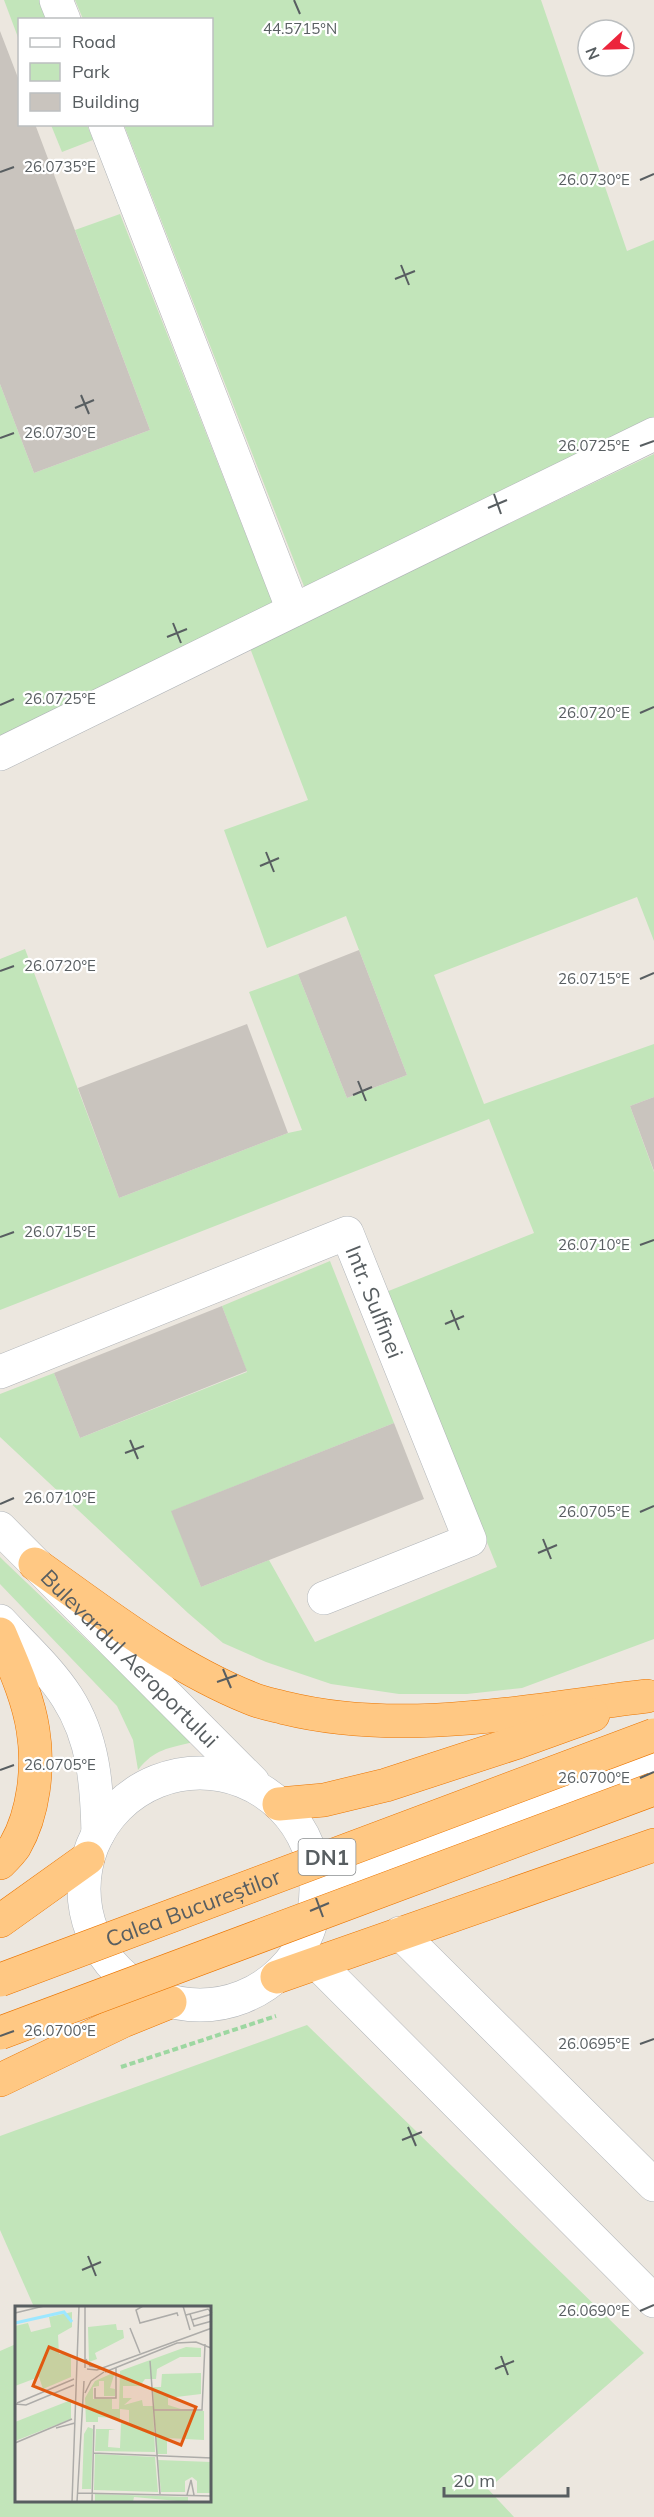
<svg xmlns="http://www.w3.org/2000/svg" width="654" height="2517" viewBox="0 0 654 2517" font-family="Mulish,sans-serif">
	<rect width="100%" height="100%" fill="#ece7df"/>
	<g fill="#c2e5ba">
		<polygon points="4,0 40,0 47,19 20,20 19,40"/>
		<polygon points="75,0 541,0 627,251 654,240 654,425 307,594 124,125 212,124 212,20 83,19"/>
		<polygon points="51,125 87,125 93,140 62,152"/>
		<polygon points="120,214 275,609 0,741 0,384 34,473 150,430 75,230"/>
		<polygon points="654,454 654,941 637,897 434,975 484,1104 654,1044 654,1097 630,1106 654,1172 654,1639 522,1688 467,1694 399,1694 331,1684 266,1662 223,1643 188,1613 0,1437 0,1394 54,1373 80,1438 247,1372 222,1306 330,1261 394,1423 172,1511 201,1587 269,1560 315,1642 497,1567 386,1292 534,1233 489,1119 0,1310 0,959 25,949 119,1198 288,1133 302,1130 249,992 298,974 347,1098 407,1075 346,916 267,948 224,830 308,800 250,648"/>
		<path d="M0,1557l6,6 188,179c-25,6 -40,7 -56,28l-5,-30 -16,-34 -117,-122z"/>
		<polygon points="307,2025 644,2353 488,2489 514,2517 0,2517 0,2351 16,2344 16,2500 210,2500 210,2307 34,2307 0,2230 0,2136"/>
	</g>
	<g fill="#c9c4be">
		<polygon points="0,31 20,83 20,124 35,124 150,430 34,473 0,384"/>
		<polygon points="359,950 407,1075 347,1098 298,974"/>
		<polygon points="247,1024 288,1133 119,1198 78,1088"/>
		<polygon points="654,1097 654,1171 630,1106"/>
		<polygon points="222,1306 247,1371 80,1438 54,1373"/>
		<polygon points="394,1423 424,1499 201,1587 171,1511"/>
	</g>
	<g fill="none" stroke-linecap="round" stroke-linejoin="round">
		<defs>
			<g id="minor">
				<polyline points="56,0 64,20"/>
				<polyline points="105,124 293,610"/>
				<polyline points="0,754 654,434"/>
				<path id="s1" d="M0,1372l347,-139 123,307 -146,58"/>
				<path id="s2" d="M0,1528l253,254"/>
				<path d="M0,1621c22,24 49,48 67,76 27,42 30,89 31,137"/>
				<circle cx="200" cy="1889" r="116"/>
				<polyline points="316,1882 654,1759"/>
				<polyline points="400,1933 654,2185"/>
				<polyline points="316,1962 654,2301"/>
			</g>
			<g id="highway">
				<path d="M35,1564c69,49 136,102 215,134 11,5 24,7 35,10 118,29 244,2 362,-12"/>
				<path d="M0,1634c13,31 28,63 33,96 6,37 1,83 -18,116 -4,6 -10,12 -15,17"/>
				<polyline points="279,1804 324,1800 386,1785 518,1742 593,1715"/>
				<polyline points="0,1921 88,1858"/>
				<polyline points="277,1977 654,1845"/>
				<polyline points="0,2080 123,2021 170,2002"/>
			</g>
		</defs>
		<use href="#minor" stroke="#b0b4b8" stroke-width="34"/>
		<use href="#highway" stroke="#eb7500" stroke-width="34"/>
		<polyline stroke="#9dd7a1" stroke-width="4" stroke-dasharray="6 3" stroke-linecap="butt" points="121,2067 276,2016"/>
		<use href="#minor" stroke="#fff" stroke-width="33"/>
		<use href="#highway" stroke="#ffc883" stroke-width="33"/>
		<defs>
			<g id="highway-bridge">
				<path id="s3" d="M0,1980l654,-245"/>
				<polyline points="0,2033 654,1789"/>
			</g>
		</defs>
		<use href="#highway-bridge" stroke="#eb7500" stroke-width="34" stroke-linecap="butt"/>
		<use href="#highway-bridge" stroke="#ffc883" stroke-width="33"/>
	</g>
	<path fill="none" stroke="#585e61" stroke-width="2" d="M294,0l6,14M0,172l14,-5M640,180l14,-6M401,265l8,20M395,279l20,-8M81,395l8,19M75,408l19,-8M0,438l14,-5M640,446l14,-5M494,494l7,20M488,508l19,-8M173,623l8,20M167,637l20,-8M0,705l14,-6M640,713l14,-6M266,852l8,20M260,866l19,-8M0,971l14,-5M640,979l14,-6M358,1081l8,20M353,1095l19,-8M0,1237l14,-5M640,1245l14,-5M451,1310l8,20M445,1324l19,-8M130,1440l8,19M125,1453l19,-7M0,1504l14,-6M640,1512l14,-6M543,1539l8,20M538,1553l19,-8M223,1669l8,19M217,1682l20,-7M0,1770l14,-5M640,1778l14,-6M316,1898l7,19M310,1911l19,-8M0,2036l14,-5M640,2044l14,-5M408,2127l8,19M402,2140l20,-8M88,2256l8,20M82,2270l19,-8M640,2311l14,-6M501,2356l7,19M495,2369l19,-8"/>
	<g text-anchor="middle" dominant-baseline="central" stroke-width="4.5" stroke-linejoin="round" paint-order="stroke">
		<rect fill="#fff" stroke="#8a8e90" stroke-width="1.5" x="298.5" y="1839" width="57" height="36" rx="4.5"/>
		<g font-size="21" font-weight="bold" fill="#585e61">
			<text x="327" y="1857">DN1</text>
		</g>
		<g font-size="22" fill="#585e61" stroke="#fff">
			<text stroke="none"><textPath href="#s1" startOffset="448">Intr. Sulfinei</textPath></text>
			<text stroke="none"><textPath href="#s2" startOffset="184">Bulevardul Aeroportului</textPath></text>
			<text stroke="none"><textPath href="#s3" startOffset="206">Calea Bucureștilor</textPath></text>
		</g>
	</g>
	<g transform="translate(15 2306)">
		<rect width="196" height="196" fill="#ece7df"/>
		<path d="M57,6v15l-14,8 1,19h12v23l-28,12 -4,-12 -24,9v-60l13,-3 3,9 20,-5 -2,-10zM101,18l1,6h6l1,8 -29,15 2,6 -8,3 -1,-35zM171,41l15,1v9h-21l-23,12 -1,10h-11l-5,7h-17v12h9l-8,7 18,-5 1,6h10l2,46 -60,-1 1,-22h20l-7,1 -1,17 12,1 1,-25h8v-13l-9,-1v14l-4,-5 -18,-1v5h-12l-1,-24 10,-17 20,-9 -5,16 5,1v7h-11v-15h-5v5l-6,1v12h19v10h7l1,-38zM186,67v21l-33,4v7l13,4h-27l-1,-22h8l1,-13zM56,94v19l-56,22v-19zM139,105h50v29l-37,-2v16h-10zM73,121l5,2 -2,60h-9l2,-55zM80,148l60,3 3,35 -64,-2zM143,154l53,2v31h-14v-12l-5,-4 -7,4v11h-24zM80,188l93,3v5l-54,-5 -1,5h-38z" fill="#c2e5ba"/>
		<path fill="none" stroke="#9ce7ff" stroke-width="3" d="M0,17l49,-11 8,10"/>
		<path fill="none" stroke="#adaca9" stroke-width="1.5" d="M70,0v62M128,0l-7,4 4,13 37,-10 1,3M168,0l7,24M0,7l29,-7M175,8l4,12 18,-5M171,9l22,-6 4,4M177,14l20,-6M115,22l10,25M71,53l4,7 12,2M135,55l10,133M72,63l10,1 115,-42M90,66l72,-29 19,-1 15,6M80,82v10h21v-31M70,87l6,-12 13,-9M2,97l57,-24M0,98l11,1 48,-20M139,104h48l3,-66M41,122l19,-5M0,137l57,-24M78,147l119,5M63,187l134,3M172,189l4,-15 3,15M57,196l7,-196M62,196l7,-121M77,196l2,-77"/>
		<path fill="#e15910" fill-opacity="0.15" stroke="#e15910" stroke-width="3" d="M34,41l147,60 -15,38 -148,-59z"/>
		<rect width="196" height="196" fill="none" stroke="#585e61" stroke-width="3"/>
	</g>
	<g font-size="15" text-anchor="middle" fill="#585e61" stroke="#fff" stroke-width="4.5" stroke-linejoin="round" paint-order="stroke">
		<text x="300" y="34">44.5715°N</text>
		<text x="60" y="172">26.0735°E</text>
		<text x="594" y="185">26.0730°E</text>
		<text x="60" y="438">26.0730°E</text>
		<text x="594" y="451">26.0725°E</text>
		<text x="60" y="704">26.0725°E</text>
		<text x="594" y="718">26.0720°E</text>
		<text x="60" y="971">26.0720°E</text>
		<text x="594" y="984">26.0715°E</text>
		<text x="60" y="1237">26.0715°E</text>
		<text x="594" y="1250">26.0710°E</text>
		<text x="60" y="1503">26.0710°E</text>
		<text x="594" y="1517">26.0705°E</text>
		<text x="60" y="1770">26.0705°E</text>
		<text x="594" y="1783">26.0700°E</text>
		<text x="60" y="2036">26.0700°E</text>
		<text x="594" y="2049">26.0695°E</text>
		<text x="594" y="2316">26.0690°E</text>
	</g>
	<rect x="18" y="18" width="195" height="108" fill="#ffffff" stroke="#bcbfc0" stroke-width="1.5"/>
	<rect x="30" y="38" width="30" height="9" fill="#ffffff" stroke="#bcbfc0" stroke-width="1.5"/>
	<text x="72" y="48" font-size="18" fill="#585e61">Road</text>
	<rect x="30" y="63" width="30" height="18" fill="#c2e5ba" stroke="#bcbfc0" stroke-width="1.5"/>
	<text x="72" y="78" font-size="18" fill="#585e61">Park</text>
	<rect x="30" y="93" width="30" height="18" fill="#c9c4be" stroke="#bcbfc0" stroke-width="1.5"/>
	<text x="72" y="108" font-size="18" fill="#585e61">Building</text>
	<g transform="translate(606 48) rotate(248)"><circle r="28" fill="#ffffff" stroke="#bcbfc0" stroke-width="1.5"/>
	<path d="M0-4.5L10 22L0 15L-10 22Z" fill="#ec253c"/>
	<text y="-9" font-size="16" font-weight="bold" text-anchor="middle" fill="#585e61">N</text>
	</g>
	<path d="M444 2487v9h124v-9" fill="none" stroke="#585e61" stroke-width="3"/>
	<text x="453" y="2487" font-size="18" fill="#585e61" stroke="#ffffff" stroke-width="4.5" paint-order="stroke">20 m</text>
</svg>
